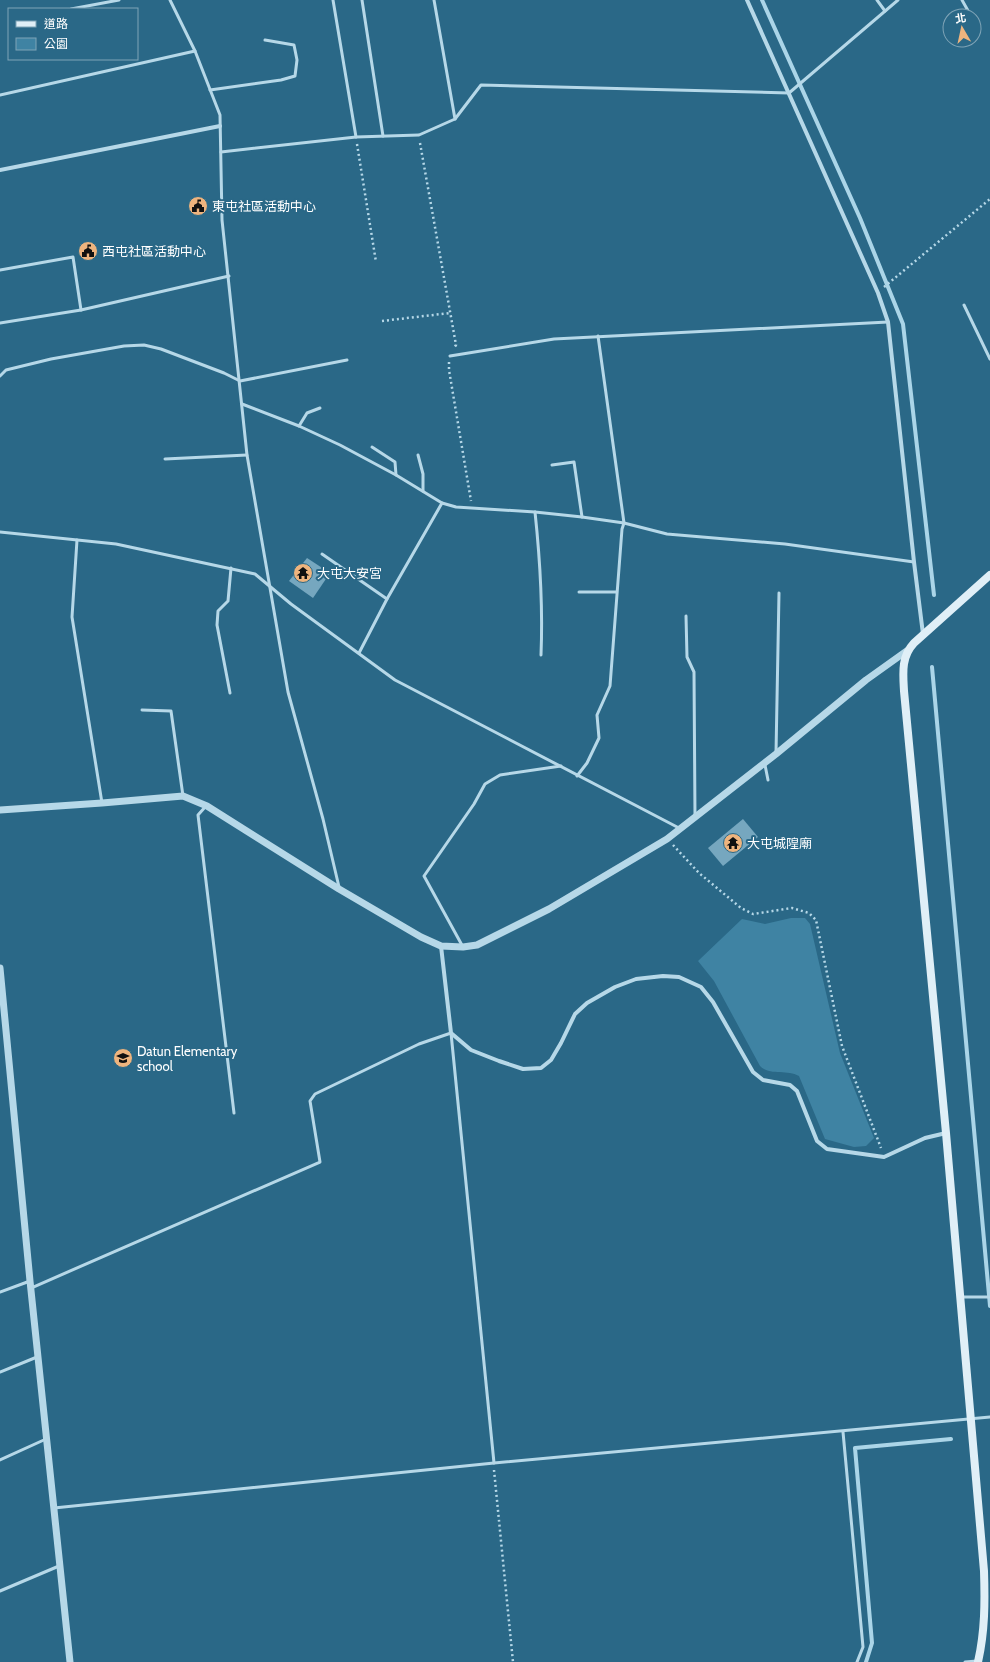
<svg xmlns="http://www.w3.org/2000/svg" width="990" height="1662" viewBox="0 0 990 1662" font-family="Cabin,'Noto Sans TC',sans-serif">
	<rect width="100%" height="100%" fill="#2a6887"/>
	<path fill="#3f83a3" d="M791,918h14l5,6 30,129 34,85 -8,8 -12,1 -29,-8 -26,-63c-12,-7 -29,0 -39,-10l-46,-85 -16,-20 44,-42 23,5z"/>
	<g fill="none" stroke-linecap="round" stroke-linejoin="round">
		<g stroke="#abd5e8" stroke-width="4">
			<polyline points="762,0 860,218 903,324 934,595"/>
			<polyline points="932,667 990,1306"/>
			<polyline points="866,1662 872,1643 855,1448 951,1439"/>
		</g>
	</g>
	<g fill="#76a7bf">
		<polygon points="307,558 330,573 313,598 289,581"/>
		<polygon points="743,819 758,837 723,866 708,848"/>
	</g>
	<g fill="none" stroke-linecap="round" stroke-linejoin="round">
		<g stroke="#b6d8e8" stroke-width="2.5" stroke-dasharray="2 3" stroke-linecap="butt">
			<polyline points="420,143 456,345 454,348"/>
			<polyline points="357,144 376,262"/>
			<polyline points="884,287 990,199"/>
			<polyline points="382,321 450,313"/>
			<polyline points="449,362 449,370 471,501"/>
			<polyline points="673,845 699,873 741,908 753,914 792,908 809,913 816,920 842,1046 881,1148"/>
			<polyline points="494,1470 513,1662"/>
		</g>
		<g stroke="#b6d8e8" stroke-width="3">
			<polyline points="170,0 195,51 220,115 222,220 247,455 288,692 323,819 339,887"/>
			<polyline points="333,0 356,137"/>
			<polyline points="362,0 383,136"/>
			<polyline points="434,0 455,119"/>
			<polyline points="877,0 885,11"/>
			<polyline points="962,0 971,16"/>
			<polyline points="71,9 119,0"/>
			<polyline points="974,22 977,28"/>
			<polyline points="210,90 281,80 295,76 297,60 294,45 265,40"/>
			<polyline points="0,95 195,51"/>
			<polyline points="221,152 356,137 419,135 455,119 481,85 789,93 898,0"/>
			<polyline points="0,270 73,257 81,310"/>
			<polyline points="964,305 990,359"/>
			<polyline points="0,323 81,310 229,276"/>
			<polyline points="450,356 554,339 888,322"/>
			<polyline points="0,376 6,370 51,359 124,346 144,345 161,349 224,373 240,381 347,360"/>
			<polyline points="242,404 299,426 340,445 396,475 442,503 456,507 535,512 582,517 624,523 667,534 785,544 914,562"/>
			<polyline points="299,426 307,413 320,408"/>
			<polyline points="372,447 395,462 396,475"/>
			<polyline points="418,455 423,474 423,491"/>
			<polyline points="165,459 247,455"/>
			<polyline points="552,465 574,462 582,517"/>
			<path d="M535,512c5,47 8,95 6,143"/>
			<polyline points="0,532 116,544 255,574 291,604 395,680 679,828"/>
			<polyline points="77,540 72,617 102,803"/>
			<polyline points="322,554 387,599"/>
			<polyline points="579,592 616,592"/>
			<polyline points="686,616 687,657 694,672 695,816"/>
			<polyline points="359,653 387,599 442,503"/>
			<polyline points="230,693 217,625 218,611 228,601 231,568"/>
			<polyline points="142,710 171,711 183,796"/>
			<polyline points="776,753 779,593"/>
			<polyline points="765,765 768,780"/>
			<polyline points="577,776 587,763 599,738 597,715 610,686 622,529 624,523 598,336"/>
			<polyline points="206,806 198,815 234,1113"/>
			<polyline points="463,947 424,876 474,804 485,784 500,775 561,766"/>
			<polyline points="31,1288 320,1162 310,1101 315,1094 419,1044 451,1033 494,1463"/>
			<polyline points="0,1292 30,1281"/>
			<polyline points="961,1297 990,1297"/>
			<polyline points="0,1372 37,1357"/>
			<polyline points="843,1432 863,1647 857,1662"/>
			<polyline points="0,1460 46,1439"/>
			<polyline points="54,1508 494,1463 990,1417"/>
			<polyline points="0,1591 59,1566"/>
			<polyline points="965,1662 977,1661"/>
		</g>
		<g stroke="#b6d8e8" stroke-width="4">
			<polyline points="747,0 878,293 888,322 914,562 923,634"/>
			<polyline points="0,170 220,126"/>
			<polyline points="441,946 451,1033 471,1050 499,1061 523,1069 541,1068 551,1060 561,1043 575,1014 587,1003 615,987 636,979 663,976 679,977 701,987 713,1002 753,1072 763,1080 790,1085 797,1091 817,1141 827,1149 884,1157 925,1138 946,1133"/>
		</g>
		<g stroke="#b6d8e8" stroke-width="7">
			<polyline points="0,810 102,803 183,796 207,806 339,889 421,937 441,946 463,947 477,945 549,909 667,839 776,754 866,680 908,650"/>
			<polyline points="0,968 30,1281 70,1662"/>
		</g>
		<path stroke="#e0eff7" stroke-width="8" d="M978,1662c7,-31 7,-60 6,-91l-38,-438 -42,-442c-1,-18 -3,-34 10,-48l76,-68"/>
	</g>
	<defs>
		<symbol id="civic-disc" viewBox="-11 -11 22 22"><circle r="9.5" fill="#eeb47e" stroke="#2a6887"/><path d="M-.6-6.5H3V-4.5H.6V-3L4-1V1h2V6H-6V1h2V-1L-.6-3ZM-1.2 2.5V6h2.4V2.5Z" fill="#111"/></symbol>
		<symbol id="temple-disc" viewBox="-11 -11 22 22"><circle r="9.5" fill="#eeb47e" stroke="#2a6887"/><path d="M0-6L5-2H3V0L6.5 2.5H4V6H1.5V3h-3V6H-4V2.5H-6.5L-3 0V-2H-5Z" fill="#111"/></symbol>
		<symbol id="school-disc" viewBox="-11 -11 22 22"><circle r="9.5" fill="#eeb47e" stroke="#2a6887"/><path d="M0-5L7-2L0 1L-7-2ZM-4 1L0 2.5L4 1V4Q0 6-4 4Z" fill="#111"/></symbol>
	</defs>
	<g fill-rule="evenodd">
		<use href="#civic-disc" x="187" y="195" width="22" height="22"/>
		<use href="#civic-disc" x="77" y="240" width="22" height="22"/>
		<use href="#temple-disc" x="292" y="562" width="22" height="22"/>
		<use href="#temple-disc" x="722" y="832" width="22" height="22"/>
		<use href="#school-disc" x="112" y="1047" width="22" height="22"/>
	</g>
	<g text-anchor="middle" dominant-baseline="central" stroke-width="4" stroke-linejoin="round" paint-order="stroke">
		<g font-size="13" fill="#fff" stroke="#2a6887" text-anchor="start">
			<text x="212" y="206">東屯社區活動中心</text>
			<text x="102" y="251">西屯社區活動中心</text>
			<text x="317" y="573">大屯大安宮</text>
			<text x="747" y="843">大屯城隍廟</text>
			<text x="137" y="1051">Datun Elementary<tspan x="137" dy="15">school</tspan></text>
		</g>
	</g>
	<rect x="8" y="8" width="130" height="52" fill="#2a6887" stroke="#7fa4b7"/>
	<rect x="16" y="21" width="20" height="6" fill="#e0eff7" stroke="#7fa4b7"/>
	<text x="44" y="28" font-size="12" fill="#ffffff">道路</text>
	<rect x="16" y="38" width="20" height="12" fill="#3f83a3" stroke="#7fa4b7"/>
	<text x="44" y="48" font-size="12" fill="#ffffff">公園</text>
	<g transform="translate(962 28) rotate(351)"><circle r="19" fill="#2a6887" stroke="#7fa4b7"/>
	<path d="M0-3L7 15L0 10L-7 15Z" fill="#eeb47e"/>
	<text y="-6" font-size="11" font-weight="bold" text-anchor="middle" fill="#ffffff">北</text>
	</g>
</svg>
